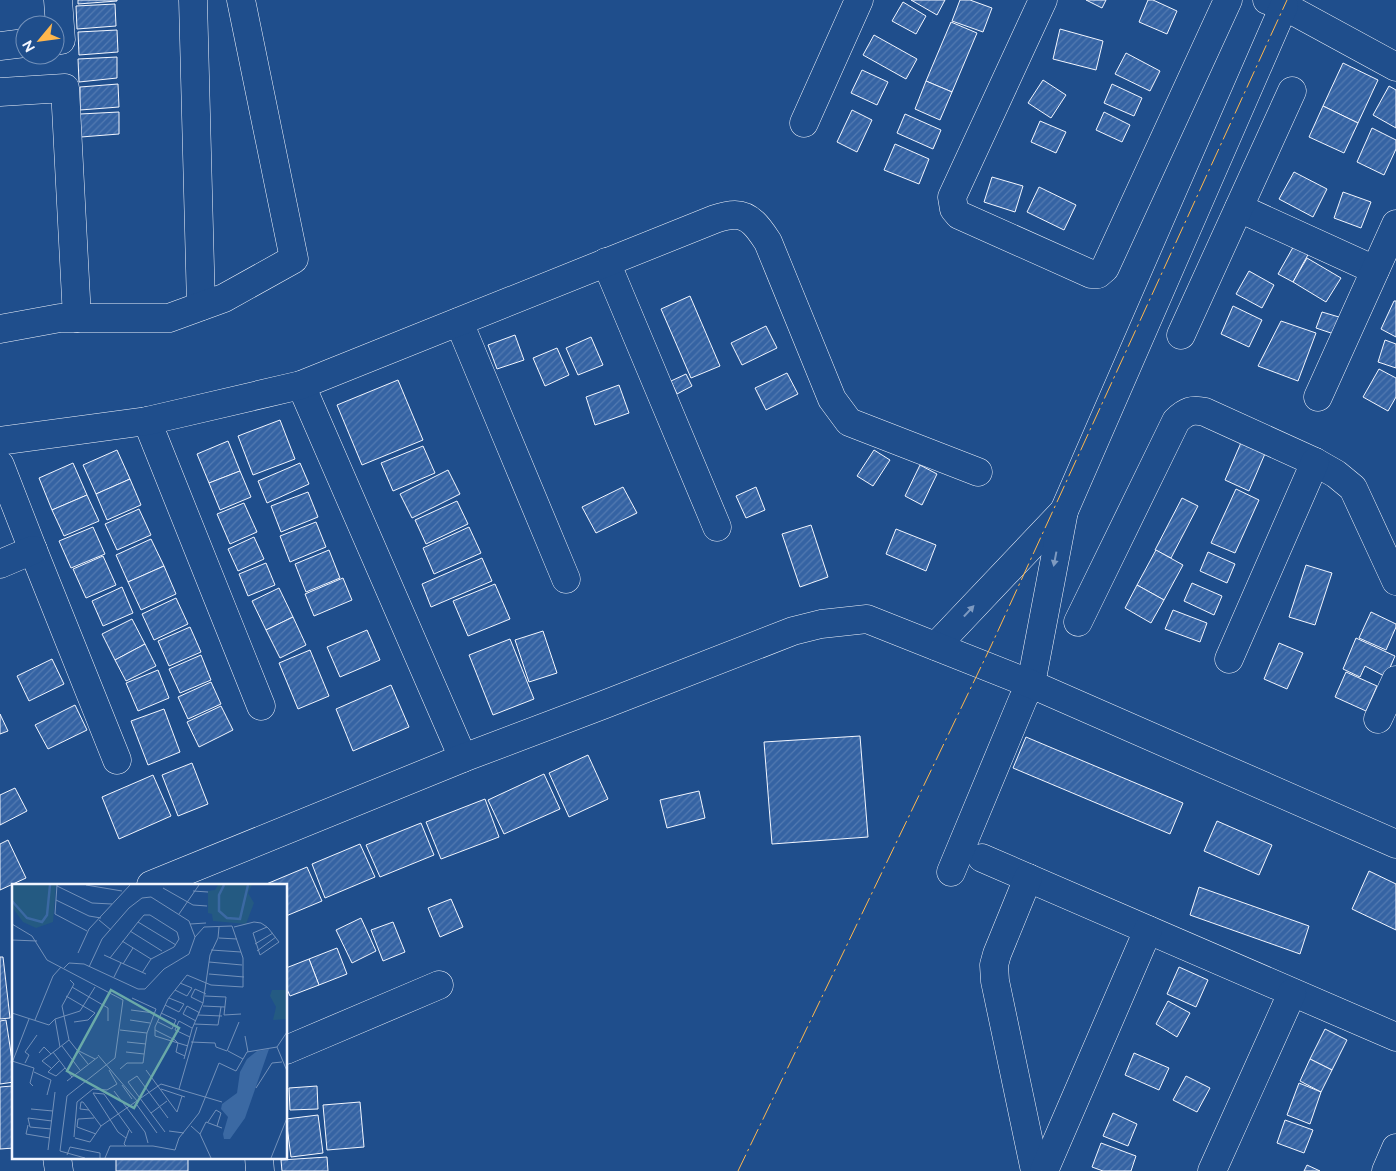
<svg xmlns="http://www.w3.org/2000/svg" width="1396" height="1171" viewBox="0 0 1396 1171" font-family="Raleway,sans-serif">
	<defs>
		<pattern id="building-hatch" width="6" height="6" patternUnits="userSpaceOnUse" patternTransform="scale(1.25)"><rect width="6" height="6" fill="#3563a3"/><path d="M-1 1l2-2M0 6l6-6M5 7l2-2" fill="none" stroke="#537ab1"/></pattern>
	</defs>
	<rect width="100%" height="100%" fill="#1f4e8c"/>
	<g fill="url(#building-hatch)" stroke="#f2f6ff">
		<polygon points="78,0 117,0 117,1 78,4"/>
		<polygon points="911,0 945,0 937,15"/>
		<polygon points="960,0 970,0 992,8 983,32 952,21"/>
		<polygon points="1086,0 1106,0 1102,8"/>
		<polygon points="1148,0 1153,0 1177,11 1167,34 1139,22"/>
		<polygon points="903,2 926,16 916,34 892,21"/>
		<polygon points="115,4 116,26 77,29 76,6"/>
		<polygon points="951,22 977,33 952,92 926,81"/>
		<polygon points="1060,29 1103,41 1096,70 1053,59"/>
		<polygon points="117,30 118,52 79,55 78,32"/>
		<polygon points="874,35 917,59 906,79 863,55"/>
		<polygon points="1126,53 1160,71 1150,91 1115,74"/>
		<polygon points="117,57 117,78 79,82 78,59"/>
		<polygon points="1343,63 1378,80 1358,123 1323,106"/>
		<polygon points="862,70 888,82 877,105 851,93"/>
		<polygon points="1043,80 1066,95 1051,118 1028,103"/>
		<polygon points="926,81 952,92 940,120 915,109"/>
		<polygon points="118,84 119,107 80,110 80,87"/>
		<polygon points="1112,84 1142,98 1134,116 1104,103"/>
		<polygon points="1389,86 1396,90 1396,128 1373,115"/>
		<polygon points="1323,106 1358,123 1344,153 1309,137"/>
		<polygon points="852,110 872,120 857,152 837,142"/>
		<polygon points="119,112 119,134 81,137 80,114"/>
		<polygon points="1104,112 1130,125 1122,142 1096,130"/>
		<polygon points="905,114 941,130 933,149 897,133"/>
		<polygon points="1040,121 1066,132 1056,153 1031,142"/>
		<polygon points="1372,128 1396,140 1396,149 1384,175 1357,162"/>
		<polygon points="895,144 929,159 919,184 884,170"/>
		<polygon points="1294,172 1327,189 1313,217 1279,199"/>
		<polygon points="992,177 1023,186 1015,212 984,202"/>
		<polygon points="1039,187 1076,205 1064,230 1027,212"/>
		<polygon points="1343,192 1371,202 1361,228 1334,218"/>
		<polygon points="1296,242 1310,251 1293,282 1278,274"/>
		<polygon points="1307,258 1341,278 1326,302 1293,282"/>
		<polygon points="1249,271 1274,285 1262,308 1236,294"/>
		<polygon points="690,296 720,366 691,378 661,309"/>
		<polygon points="1394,301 1396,301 1396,337 1381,329"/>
		<polygon points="1233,306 1262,320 1249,347 1221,334"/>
		<polygon points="1322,312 1339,317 1334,334 1316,328"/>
		<polygon points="1281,321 1316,333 1298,381 1258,366"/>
		<polygon points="766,326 777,348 742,365 731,343"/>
		<polygon points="515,335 524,360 497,369 488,345"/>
		<polygon points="591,337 603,365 578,375 566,348"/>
		<polygon points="1385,340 1396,344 1396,368 1378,362"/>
		<polygon points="557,348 569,375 545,386 533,358"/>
		<polygon points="1379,369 1396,378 1396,397 1388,411 1363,397"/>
		<polygon points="787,373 798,394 766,410 755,388"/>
		<polygon points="686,374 692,386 677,394 671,381"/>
		<polygon points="398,380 423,440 362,465 337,405"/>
		<polygon points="619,385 629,413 595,425 586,397"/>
		<polygon points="280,420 295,459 253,475 238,436"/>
		<polygon points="1243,438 1267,449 1249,491 1225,480"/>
		<polygon points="228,441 240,471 209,483 197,454"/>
		<polygon points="423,446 435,473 393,491 381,463"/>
		<polygon points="117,450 130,479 96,494 83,465"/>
		<polygon points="874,450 890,460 873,486 857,476"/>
		<polygon points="73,463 87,495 52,510 39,478"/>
		<polygon points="300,463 309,484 267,503 258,481"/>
		<polygon points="920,465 937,474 922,505 905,496"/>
		<polygon points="448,470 460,494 412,518 400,494"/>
		<polygon points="240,471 251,497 220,510 209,483"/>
		<polygon points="130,479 141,505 107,520 96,494"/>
		<polygon points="623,487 637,513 596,533 582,507"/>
		<polygon points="756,487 765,510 746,518 736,496"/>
		<polygon points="1236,489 1259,500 1235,553 1211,543"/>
		<polygon points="308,492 318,517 281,532 271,506"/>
		<polygon points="87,495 99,521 64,536 52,510"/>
		<polygon points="1182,498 1198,506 1171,558 1155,550"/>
		<polygon points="457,501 468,524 426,544 415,520"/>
		<polygon points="244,503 257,532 230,544 217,514"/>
		<polygon points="139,509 151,535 117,550 105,524"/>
		<polygon points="316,522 326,547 290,562 280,536"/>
		<polygon points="811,525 828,577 800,587 782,534"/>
		<polygon points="93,527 105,554 71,568 59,541"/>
		<polygon points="469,527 481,553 434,574 423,548"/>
		<polygon points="896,529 936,545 926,571 886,554"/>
		<polygon points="254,537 264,559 238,571 228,549"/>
		<polygon points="151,539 164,566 128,582 116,555"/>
		<polygon points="329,550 340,578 306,592 295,564"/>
		<polygon points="1156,550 1183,565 1164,600 1137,585"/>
		<polygon points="1208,552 1235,564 1227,583 1200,571"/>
		<polygon points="103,556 116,585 86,598 73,569"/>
		<polygon points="482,558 492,581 431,607 422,584"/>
		<polygon points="266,563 275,585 248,596 239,574"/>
		<polygon points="1306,565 1332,573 1315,625 1289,617"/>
		<polygon points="164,566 176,594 141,610 128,582"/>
		<polygon points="343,578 352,600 314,616 305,594"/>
		<polygon points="1192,583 1222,596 1214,615 1184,601"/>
		<polygon points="495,584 510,619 468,636 453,601"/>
		<polygon points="1137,585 1164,600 1151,623 1125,608"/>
		<polygon points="122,587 133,613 103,626 92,601"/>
		<polygon points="279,588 293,617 266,630 252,601"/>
		<polygon points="176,598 188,624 154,640 142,614"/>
		<polygon points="1173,610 1207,623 1200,642 1165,629"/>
		<polygon points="1371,612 1396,624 1396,627 1386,650 1359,638"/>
		<polygon points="293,617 306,645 280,658 266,630"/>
		<polygon points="132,619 145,644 115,660 102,634"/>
		<polygon points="190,627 201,652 169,666 158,641"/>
		<polygon points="367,630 380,660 340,677 327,647"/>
		<polygon points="543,631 557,673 529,682 515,640"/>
		<polygon points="1356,638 1395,656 1386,677 1365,666 1360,677 1343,669"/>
		<polygon points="510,639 534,699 493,715 469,655"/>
		<polygon points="1279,643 1303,653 1287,689 1264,679"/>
		<polygon points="145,644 156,666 126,681 115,660"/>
		<polygon points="310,650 329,696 298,709 279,663"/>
		<polygon points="201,655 211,680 180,693 169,669"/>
		<polygon points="52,659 64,684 29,701 17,676"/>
		<polygon points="158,670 169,698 138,711 126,683"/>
		<polygon points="1346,672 1377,686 1366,711 1335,697"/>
		<polygon points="211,682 221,704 188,719 178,697"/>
		<polygon points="391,685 409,727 353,751 336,709"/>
		<polygon points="75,705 87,730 48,749 35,725"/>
		<polygon points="221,706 233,730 199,747 187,722"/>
		<polygon points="164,709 180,752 148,765 131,721"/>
		<polygon points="0,714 8,731 0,734"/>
		<polygon points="860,736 868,837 772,844 764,742"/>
		<polygon points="1026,737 1183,803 1170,834 1013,768"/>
		<polygon points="588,755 608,799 569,817 549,773"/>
		<polygon points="192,763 208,804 178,816 162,775"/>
		<polygon points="544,774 560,809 504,834 488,800"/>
		<polygon points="153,775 171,816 119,839 102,797"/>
		<polygon points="15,788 27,811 0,825 0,795"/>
		<polygon points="699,791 705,818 667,828 660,800"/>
		<polygon points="485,799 499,837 441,859 426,822"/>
		<polygon points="1217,821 1272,845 1259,875 1204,851"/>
		<polygon points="421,823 434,855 380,877 366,845"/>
		<polygon points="8,840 26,878 0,890 0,844"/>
		<polygon points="360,844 375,877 325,898 312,864"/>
		<polygon points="307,867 322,901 286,916 286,885 264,885"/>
		<polygon points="1369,871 1396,884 1396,930 1352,909"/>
		<polygon points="1199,887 1309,926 1300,954 1190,915"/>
		<polygon points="451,899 463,927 440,937 428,908"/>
		<polygon points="361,918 376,951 352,963 336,930"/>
		<polygon points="393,922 405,952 383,961 371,930"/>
		<polygon points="337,948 347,974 319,985 309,959"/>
		<polygon points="0,957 3,957 10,1018 0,1019"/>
		<polygon points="309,959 319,985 290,996 286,987 286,968"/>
		<polygon points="1179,967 1208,980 1196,1007 1167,994"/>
		<polygon points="1168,1001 1190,1013 1177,1037 1156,1024"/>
		<polygon points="6,1020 14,1073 14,1082 0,1084 0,1021"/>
		<polygon points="1325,1029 1347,1040 1332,1070 1310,1059"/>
		<polygon points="1134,1053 1169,1068 1159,1090 1125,1075"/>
		<polygon points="1310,1059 1332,1070 1321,1092 1300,1081"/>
		<polygon points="1186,1076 1210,1088 1197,1112 1173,1100"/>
		<polygon points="1299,1083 1321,1092 1310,1124 1287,1115"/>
		<polygon points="12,1086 14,1105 14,1148 0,1149 0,1087"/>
		<polygon points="317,1086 318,1109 290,1110 289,1088"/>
		<polygon points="360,1102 364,1147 327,1150 323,1105"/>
		<polygon points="1113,1113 1137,1124 1128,1146 1103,1136"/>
		<polygon points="318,1115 323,1153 291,1157 286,1119"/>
		<polygon points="1285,1120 1313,1130 1304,1153 1277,1143"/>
		<polygon points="1101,1143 1136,1156 1131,1171 1103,1171 1092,1167"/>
		<rect x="116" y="1157" width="72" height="14"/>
		<polygon points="327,1157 328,1171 282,1171 281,1160"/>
		<polygon points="1307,1165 1320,1171 1304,1171"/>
	</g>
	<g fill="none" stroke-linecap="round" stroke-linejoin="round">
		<defs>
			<g id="minor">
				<polyline points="193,0 201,306"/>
				<polyline points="1043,0 952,197 954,209 959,215 1091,274 1098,274 1105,268 1228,0"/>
				<polyline points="1267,0 1284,6 1396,67"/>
				<polyline points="55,41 61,40 58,0"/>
				<polyline points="0,46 25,43"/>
				<polyline points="0,92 65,88 77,318"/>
				<polyline points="804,123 859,0"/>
				<polyline points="1239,208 1375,270"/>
				<polyline points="606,262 717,527"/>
				<polyline points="459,322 566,579"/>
				<polyline points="0,329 60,318 169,318 224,298 294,259 241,0"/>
				<polyline points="1181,335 1292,91"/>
				<polyline points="301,385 463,758"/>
				<polyline points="1318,397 1396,224"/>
				<polyline points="147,421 261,706"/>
				<path d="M0,441l147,-20 154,-36 414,-166c6,-2 13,-4 20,-4 16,0 25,15 33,27l64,157 17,23 129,50"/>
				<polyline points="0,465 33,550 117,760"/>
				<polyline points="0,564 33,550"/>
				<path d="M1078,622l98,-201c10,-10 16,-12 29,-9l110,50 21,12 17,14 43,93"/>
				<polyline points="936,646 1064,511"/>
				<polyline points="1229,659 1315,462"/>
				<polyline points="1378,719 1396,680"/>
				<polyline points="982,858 1396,1037"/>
				<polyline points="951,872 1023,699 1031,684 1064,511 1284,6"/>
				<polyline points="1028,878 997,954 994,965 995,981 1035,1171"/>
				<polyline points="151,885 463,758 603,705 793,631 821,624 867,619 1031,684 1396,844"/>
				<polyline points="286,1050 439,985"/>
				<polyline points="57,1157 59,1171"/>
				<polyline points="259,1157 260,1171"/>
				<polyline points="1044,1171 1148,930"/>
				<polyline points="1212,1171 1292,993"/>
				<polyline points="1386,1171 1396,1148"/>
			</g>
		</defs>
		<use href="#minor" stroke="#f2f6ff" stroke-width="29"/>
		<use href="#minor" stroke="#1f4e8c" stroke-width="28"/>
		<polyline stroke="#ffb74d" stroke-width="1" stroke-dasharray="18 4 2.5 4" stroke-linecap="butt" points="738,1171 991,646 1287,0"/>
	</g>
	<defs><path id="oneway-solid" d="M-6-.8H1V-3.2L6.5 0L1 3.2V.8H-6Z" transform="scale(1.25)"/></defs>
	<g fill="#7e9ac0">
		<use href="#oneway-solid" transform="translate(1055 559) rotate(101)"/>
		<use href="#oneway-solid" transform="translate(969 611) rotate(-47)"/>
	</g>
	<g transform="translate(12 884)">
		<rect width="275" height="275" fill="#1f4e8c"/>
		<path d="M0,1h44l-3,37 -17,6 -13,-6 -11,-15zM206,1h34l-4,8 6,10 -8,21 -33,-3 -1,-7 -4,-1v-22l7,-1zM260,106h15v29l-14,1 3,-13 -6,-11z" fill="#245a82"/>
		<path d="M257,165l-24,69 -15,21h-6l-1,-5 5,-17 -7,-8 1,-5 15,-11 3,-21 7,-13 10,-8z" fill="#3b69a3"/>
		<path fill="none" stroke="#3b69a3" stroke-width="2.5" d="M212,1l-5,10v16l8,7 13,1 8,-34M0,17l15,17 15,4 5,-7 3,-30"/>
		<path fill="none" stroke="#7391ba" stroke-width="1" d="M45,1l-2,29 32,17M74,1l36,6M45,2l35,17 20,1M151,4l30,17 14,1M181,7l15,1M44,16l33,16 12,2M167,30l20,-29M87,36l12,10M126,38l38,23M0,40l20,12 15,24 76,40 -8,58 -48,38 -7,55 25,7M178,40l16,-1M222,43l20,-5 7,1 6,4 2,2 10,13 -19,13 -7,-22 14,-6M118,47l32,20M207,54l18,1M0,56l25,1M110,57l29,18M243,60l18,-11M199,66l30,2M245,67l19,-14M66,69l11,-24 41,-44M92,71l42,19M98,74l28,-36 6,-7h6l27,17 2,7 -5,8 -23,12 -9,14M197,78l33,3M111,80l10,-16M77,83l13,-28 27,-31 13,-10 9,-1 38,24 6,16M52,84l5,-5 15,1 54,25h7l19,-20 25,-15 6,-17 9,-10 28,-1 11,32v29l-32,-2 -24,-10 -19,24 -13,28v9l33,10M197,90l35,3M102,93l7,-14M58,96l4,4 -12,22 7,34 19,24M60,103l36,21v13M163,106l12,6 5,-8 -12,-5M54,112l29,17 -7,7 -14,2M193,112l21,1 -2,18 17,-1M191,119l-12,-6 4,-8 11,5M153,121l14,7 5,-8 -15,-6M191,122l22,1M119,126l23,3M0,129l37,12 6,-6M186,131l24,1M23,136l18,-44 8,-9M118,136l20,3M184,137l-13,-7 4,-8 13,7M146,138l14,7 4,-9 -15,-7M182,140l24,1 3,-18M108,146l27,3M143,146l20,10 3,3 -2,9 9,4M233,152l3,16M178,153l-15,-7 4,-9 13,7M115,158l19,2M179,158l24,1 1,4 11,4 12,-29M50,162l18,24M48,163l-5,-28 25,-8 15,-24M265,163l10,24M265,163l10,-15M65,166l18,9M216,167l15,8M41,168l19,25M114,168l18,2M27,169l5,-6 7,7M86,171l40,47M172,175l8,-30 11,-26 7,-48 8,-17 1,-11M0,177l22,7 -4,15 3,3M47,177l-11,11 8,4 9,-8M0,179l17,-44M13,179l4,-8 -4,-3 12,-17M39,184l-9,-7 27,-21M108,185l7,-6h16l4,-30 9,-24 -24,-11M134,186l31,42 5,-16M22,188l17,8 -4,15M55,197l31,-24M110,201l10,14M244,204l16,-25 10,-1M149,205l24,8M167,205l18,-62M102,207l31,41 3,11M0,220v16M125,221l20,28M19,225l22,2M77,226l-9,-1 1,-7h2l18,24M139,229l16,-12M82,234l-16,1 -1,8 19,7M196,238l8,-12 5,3 -4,13M16,241l-2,9 24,4M179,242l9,8 11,24M39,245l-21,-2 -2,-9 24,3M157,247l15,2M153,248l-37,-50 9,-6 31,42M188,250l6,-12 16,6M62,253l3,-35 16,-13 14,1 10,-6 -8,-14M63,254l15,4M114,254l-8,-6 -25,-39 11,1 28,39M78,258l11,-16 60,-42 61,18M114,262l-2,-2 5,-14M36,266l7,-58M55,271l3,-8 30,6v5M93,274l5,-12h43l22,4 4,-12 20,-25 20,-50 17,8 11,-19 30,-5M259,274l16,-40"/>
		<path fill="#6aa9a8" fill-opacity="0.15" stroke="#6aa9a8" stroke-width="2.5" d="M99,106l68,38 -45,80 -67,-37z"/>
		<rect width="275" height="275" fill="none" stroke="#f2f6ff" stroke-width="2.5"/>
	</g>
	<g transform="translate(40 40) rotate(241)"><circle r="24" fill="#1f4e8c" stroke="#7391ba"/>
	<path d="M0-4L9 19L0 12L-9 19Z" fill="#ffb74d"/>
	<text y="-8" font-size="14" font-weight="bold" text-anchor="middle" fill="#f2f6ff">N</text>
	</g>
</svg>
